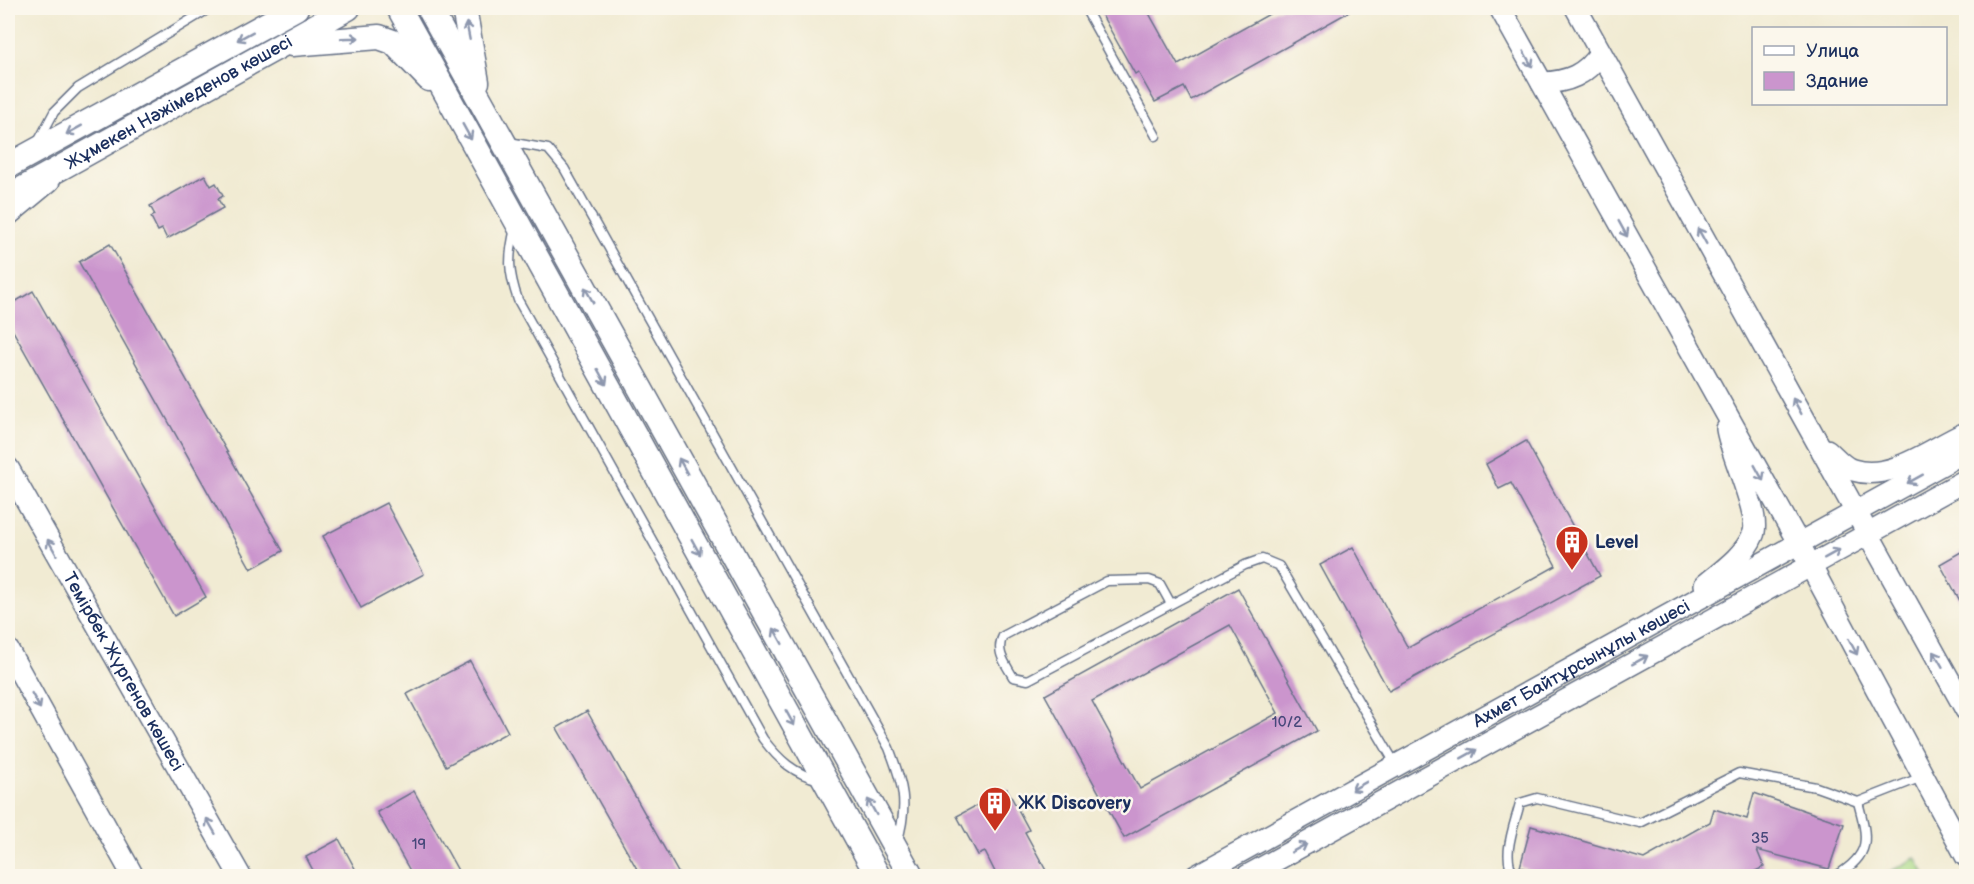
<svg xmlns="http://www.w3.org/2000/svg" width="1974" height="884" viewBox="0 0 1974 884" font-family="'Balsamiq Sans',sans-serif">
	<rect width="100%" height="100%" fill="#fbf7ec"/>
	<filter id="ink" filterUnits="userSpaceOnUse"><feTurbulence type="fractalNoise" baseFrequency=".0167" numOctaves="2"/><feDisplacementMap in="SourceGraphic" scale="12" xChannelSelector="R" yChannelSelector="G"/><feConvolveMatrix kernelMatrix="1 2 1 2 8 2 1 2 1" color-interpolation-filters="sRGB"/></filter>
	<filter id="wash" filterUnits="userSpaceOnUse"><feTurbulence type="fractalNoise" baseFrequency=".008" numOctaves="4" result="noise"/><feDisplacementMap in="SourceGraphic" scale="24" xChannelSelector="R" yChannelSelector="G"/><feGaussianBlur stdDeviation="1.35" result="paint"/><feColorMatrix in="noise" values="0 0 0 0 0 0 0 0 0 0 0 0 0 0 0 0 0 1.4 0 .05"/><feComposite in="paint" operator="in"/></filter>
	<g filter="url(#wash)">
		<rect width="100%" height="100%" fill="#f1ebd3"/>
		<polygon fill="#abda87" stroke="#638472" stroke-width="1.5" points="1916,858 1926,876 1882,876"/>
		<g id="blocks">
			<g fill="#cb95cd" fill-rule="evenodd">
				<polygon points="1098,8 1146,8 1178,65 1280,8 1356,8 1191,100 1184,87 1155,102 1138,72 1135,74"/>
				<polygon points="205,175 211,186 216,183 223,196 218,199 223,208 167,239 162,229 158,231 151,217 155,215 150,206"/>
				<polygon points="110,244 283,551 251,569 79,262"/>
				<polygon points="33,291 206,597 174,616 8,322 8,306"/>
				<polygon points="1526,441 1600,576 1389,691 1320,565 1353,547 1408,648 1556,566 1511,483 1499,489 1486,464"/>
				<polygon points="386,503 424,574 361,608 323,536"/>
				<polygon points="1966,549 1966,612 1940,564"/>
				<path d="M1238,588l79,143 -193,107 -79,-143zM1230,625l48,88 -138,76 -48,-88z"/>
				<polygon points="470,661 508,732 446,766 407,694"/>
				<polygon points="587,711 680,876 641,876 557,728"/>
				<polygon points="1007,789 1029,830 1025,832 1049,876 997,876 985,852 978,855 957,816"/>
				<polygon points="414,791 461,876 413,876 377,812"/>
				<polygon points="1754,793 1844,824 1829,869 1757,850 1764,867 1745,876 1550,876 1520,867 1531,826 1644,859 1710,822 1714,809 1747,819"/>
				<polygon points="339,839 359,876 316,876 306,857"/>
			</g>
		</g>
	</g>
	<g filter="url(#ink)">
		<use href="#blocks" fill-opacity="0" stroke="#667187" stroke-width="1.5"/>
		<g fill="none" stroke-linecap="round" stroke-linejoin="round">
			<defs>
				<g id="service">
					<polyline points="1085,8 1156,136"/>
					<path d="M509,142l39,7 16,19 325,580c14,36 20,56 8,95"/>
					<polyline points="37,144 54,112 78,88 210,8"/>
					<path d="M515,228c-7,30 -7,43 3,72l245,439c16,21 31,35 57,41"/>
					<path d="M1171,604l-11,-20 -11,-4 -42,1 -104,55c-8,15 2,27 10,41l15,3 217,-115 17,-6 17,7 117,199"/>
					<path d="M1515,876c-15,-18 0,-52 5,-73l17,-5 103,25 99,-50 77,14 42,15 64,-25"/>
					<path d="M1836,876c36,-22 32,-37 22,-74"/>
				</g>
				<g id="tertiary">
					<polyline points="1500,8 1799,544 1966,856"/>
					<polyline points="1576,8 1966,710"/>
					<path d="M1542,83c26,-1 44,-8 58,-30"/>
					<polyline points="8,215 49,181"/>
					<path d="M1827,450c7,6 17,18 26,20 39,12 80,-23 113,-37"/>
					<path id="s1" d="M8,468l232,408"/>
					<path d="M1705,585c17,-14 39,-29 48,-50 9,-19 -22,-79 -26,-106"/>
					<polyline points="8,650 133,876"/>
					<path id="s2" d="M1196,876l770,-425"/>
					<polyline points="1247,876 1966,480"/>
				</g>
				<g id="secondary">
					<polyline points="399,8 878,876"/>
					<polyline points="429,8 911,876"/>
					<polyline points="464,8 477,82"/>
					<polyline points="292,44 379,37 393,42 429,79"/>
					<polyline points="8,166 296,8"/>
					<path id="s3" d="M8,197l340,-189"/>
				</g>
			</defs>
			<use href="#service" stroke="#667187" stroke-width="11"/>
			<use href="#tertiary" stroke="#667187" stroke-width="24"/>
			<use href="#secondary" stroke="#667187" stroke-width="27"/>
			<use href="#service" stroke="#fff" stroke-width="8"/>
			<use href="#tertiary" stroke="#fff" stroke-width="21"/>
			<use href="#secondary" stroke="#fff" stroke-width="24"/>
		</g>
		<defs><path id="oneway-shaft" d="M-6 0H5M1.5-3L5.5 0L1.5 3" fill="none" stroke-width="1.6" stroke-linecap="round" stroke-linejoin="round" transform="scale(1.5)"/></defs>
		<g stroke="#8d97ae">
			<use href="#oneway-shaft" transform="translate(468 31) rotate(-101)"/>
			<use href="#oneway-shaft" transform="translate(245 36) rotate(151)"/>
			<use href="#oneway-shaft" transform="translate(350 38) rotate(-2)"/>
			<use href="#oneway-shaft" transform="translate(1528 59) rotate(61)"/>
			<use href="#oneway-shaft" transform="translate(74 130) rotate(151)"/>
			<use href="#oneway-shaft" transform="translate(467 132) rotate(61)"/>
			<use href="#oneway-shaft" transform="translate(1623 229) rotate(61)"/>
			<use href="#oneway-shaft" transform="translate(1702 236) rotate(-119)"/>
			<use href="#oneway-shaft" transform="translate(589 295) rotate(-119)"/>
			<use href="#oneway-shaft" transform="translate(602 377) rotate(61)"/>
			<use href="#oneway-shaft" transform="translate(1797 406) rotate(-119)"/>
			<use href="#oneway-shaft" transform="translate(683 466) rotate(-119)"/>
			<use href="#oneway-shaft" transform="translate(1759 473) rotate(61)"/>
			<use href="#oneway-shaft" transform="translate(1915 479) rotate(151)"/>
			<use href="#oneway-shaft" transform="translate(52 547) rotate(-120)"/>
			<use href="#oneway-shaft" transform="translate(696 547) rotate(61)"/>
			<use href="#oneway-shaft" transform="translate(1832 554) rotate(-29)"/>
			<use href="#oneway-shaft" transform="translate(778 636) rotate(-119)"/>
			<use href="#oneway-shaft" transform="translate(1853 647) rotate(62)"/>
			<use href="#oneway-shaft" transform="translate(1938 659) rotate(-120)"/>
			<use href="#oneway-shaft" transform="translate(1640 660) rotate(-29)"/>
			<use href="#oneway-shaft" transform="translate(36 701) rotate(61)"/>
			<use href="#oneway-shaft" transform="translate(790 718) rotate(61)"/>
			<use href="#oneway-shaft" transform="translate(1469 754) rotate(-29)"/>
			<use href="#oneway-shaft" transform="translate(1359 786) rotate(151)"/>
			<use href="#oneway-shaft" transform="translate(872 807) rotate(-119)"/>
			<use href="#oneway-shaft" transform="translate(211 826) rotate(-120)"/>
			<use href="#oneway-shaft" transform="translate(1299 848) rotate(-29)"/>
		</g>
	</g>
	<defs>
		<symbol id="building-pin" viewBox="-11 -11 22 30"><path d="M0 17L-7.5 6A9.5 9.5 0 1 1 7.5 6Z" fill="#c8321e" stroke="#fbf7ec"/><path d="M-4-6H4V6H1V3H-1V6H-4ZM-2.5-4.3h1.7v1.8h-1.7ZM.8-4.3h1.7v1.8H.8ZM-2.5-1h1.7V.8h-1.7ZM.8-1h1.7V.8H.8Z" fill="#fff"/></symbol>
	</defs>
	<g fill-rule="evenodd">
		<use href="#building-pin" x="1553" y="523" width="38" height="52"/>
		<use href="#building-pin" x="976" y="784" width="38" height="52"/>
	</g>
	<g text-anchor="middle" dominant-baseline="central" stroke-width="5" stroke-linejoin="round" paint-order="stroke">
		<g font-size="15" fill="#47487a">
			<text x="1287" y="722">10/2</text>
			<text x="1760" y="838">35</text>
			<text x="419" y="844">19</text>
		</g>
		<g font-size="18" fill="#1b2f5e" stroke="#fbf7ec">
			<text stroke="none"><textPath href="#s3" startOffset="195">Жұмекен Нәжімеденов көшесі</textPath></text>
			<text stroke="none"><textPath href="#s2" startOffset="440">Ахмет Байтұрсынұлы көшесі</textPath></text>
			<text stroke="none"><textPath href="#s1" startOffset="234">Темірбек Жүргенов көшесі</textPath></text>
		</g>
		<g font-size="18" font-weight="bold" fill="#1b2f5e" stroke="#fbf7ec" text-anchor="start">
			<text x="1595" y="542">Level</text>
			<text x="1018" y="803">ЖК Discovery</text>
		</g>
	</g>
	<rect width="1974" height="884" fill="none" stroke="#fbf7ec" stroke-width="30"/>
	<rect x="1752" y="27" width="195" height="78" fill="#fbf7ec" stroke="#a1a7b3" stroke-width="1.5"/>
	<rect x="1764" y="46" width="30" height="9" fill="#ffffff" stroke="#a1a7b3" stroke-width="1.5"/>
	<text x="1806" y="57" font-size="18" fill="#1b2f5e">Улица</text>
	<rect x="1764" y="72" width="30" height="18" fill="#cb95cd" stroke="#a1a7b3" stroke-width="1.5"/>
	<text x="1806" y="87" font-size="18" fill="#1b2f5e">Здание</text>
</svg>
